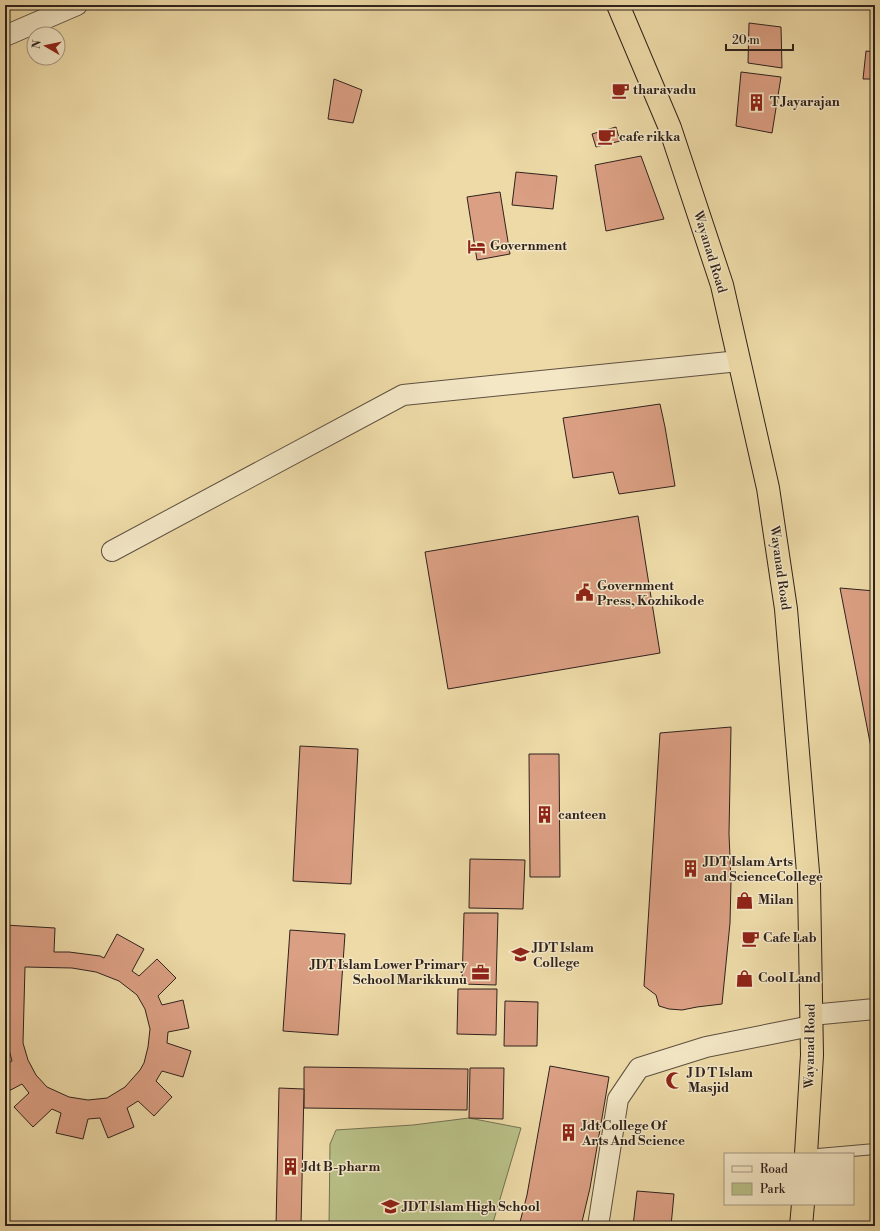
<svg xmlns="http://www.w3.org/2000/svg" width="880" height="1231" viewBox="0 0 880 1231" font-family="'Libre Bodoni',serif">
	<rect width="100%" height="100%" fill="#eddaa7"/>
	<filter id="stains"><feTurbulence type="fractalNoise" baseFrequency=".005" numOctaves="4"/><feColorMatrix values="0 0 0 0 .2 0 0 0 0 .09 0 0 0 0 .02 0 0 0 .5 -.17"/></filter>
	<radialGradient id="worn" r=".72"><stop offset=".6" stop-color="#630" stop-opacity="0"/><stop offset="1" stop-color="#630" stop-opacity=".3"/></radialGradient>
	<polygon fill="#b8c087" stroke="#747152" points="469,1118 521,1128 492,1226 329,1226 330,1144 336,1130 413,1125"/>
	<g fill="#db9f83" stroke="#2f221d" fill-rule="evenodd">
		<polygon points="749,23 781,27 782,68 748,63"/>
		<polygon points="866,51 875,52 875,79 863,79"/>
		<polygon points="741,72 781,77 772,133 736,126"/>
		<polygon points="334,79 362,90 353,123 328,119"/>
		<polygon points="616,127 620,141 596,147 592,134"/>
		<polygon points="641,156 664,219 606,231 595,165"/>
		<polygon points="516,172 557,176 553,209 512,205"/>
		<polygon points="500,192 510,254 477,260 467,197"/>
		<polygon points="660,404 665,427 675,486 619,494 613,472 573,478 563,418"/>
		<polygon points="638,516 660,653 448,689 425,552"/>
		<polygon points="840,588 875,591 875,768"/>
		<polygon points="731,727 729,834 731,882 730,923 722,1004 697,1007 682,1010 669,1009 659,1006 656,995 644,986 660,733"/>
		<polygon points="300,746 358,749 351,884 293,881"/>
		<polygon points="529,754 559,754 560,877 530,877"/>
		<polygon points="470,859 525,860 523,909 469,908"/>
		<polygon points="464,913 498,913 496,985 462,984"/>
		<path d="M5,925l50,3 -1,24h15l31,4 4,2 13,-24 27,15 -12,22 7,5 18,-17 19,19 -18,18 4,9 21,-5 6,28 -21,4 -1,11 24,8 -8,26 -21,-6 -6,10 16,16 -18,19 -16,-15 -11,7 7,19 -26,11 -8,-20 -12,1 -5,20 -27,-6 5,-20 -9,-4 -19,18 -19,-20 15,-14 -7,-9 -17,9v-28l7,-4 -4,-15h-3zM25,967l47,1 24,4 23,9 18,14 8,14 5,20 -2,18 -4,16 -4,7 -15,17 -18,11 -19,2 -19,-3 -22,-10 -11,-12 -8,-15 -5,-17z"/>
		<polygon points="290,930 345,934 338,1035 283,1031"/>
		<polygon points="458,989 497,989 496,1035 457,1034"/>
		<polygon points="505,1001 538,1002 537,1046 504,1046"/>
		<polygon points="550,1066 609,1077 590,1188 581,1226 519,1226 527,1195"/>
		<polygon points="304,1067 468,1069 467,1110 304,1108"/>
		<polygon points="470,1068 504,1068 503,1119 469,1118"/>
		<polygon points="279,1088 304,1089 301,1226 276,1226"/>
		<polygon points="637,1191 674,1194 671,1226 633,1226"/>
	</g>
	<g fill="none" stroke-linecap="round" stroke-linejoin="round">
		<defs>
			<polyline id="lane" points="818,1154 875,1149"/>
			<g id="street">
				<polyline points="5,36 77,5"/>
				<polyline points="112,551 403,395 739,361"/>
				<polyline points="811,1015 875,1009"/>
				<polyline points="598,1226 618,1099 639,1068 706,1047 811,1026"/>
			</g>
			<g id="highway">
				<polyline points="618,5 670,128 722,285 768,488 786,609 809,884 812,1055 806,1154"/>
				<polyline points="801,1226 803,1204"/>
			</g>
		</defs>
		<use href="#lane" stroke="#5e5040" stroke-width="12"/>
		<use href="#street" stroke="#5e5040" stroke-width="22"/>
		<use href="#highway" stroke="#2f221d" stroke-width="24"/>
		<use href="#lane" stroke="#f3e7c6" stroke-width="10"/>
		<use href="#street" stroke="#f3e7c6" stroke-width="20"/>
		<use href="#highway" stroke="#eddaa7" stroke-width="22"/>
	</g>
	<defs>
		<symbol id="cafe-bare" viewBox="-9 -9 18 18"><path d="M-5.5-4.5H6V0H3Q3 3.5 0 3.5H-2.5Q-5.5 3.5-5.5 0ZM3-3.2v2h1.7v-2ZM-6 4.5H4V6H-6Z" fill="#8f2418" stroke="#f3e7c6" stroke-width="2.5" paint-order="stroke"/></symbol>
		<symbol id="building-bare" viewBox="-9 -9 18 18"><path d="M-4-6H4V6H1V3H-1V6H-4ZM-2.5-4.3h1.7v1.8h-1.7ZM.8-4.3h1.7v1.8H.8ZM-2.5-1h1.7V.8h-1.7ZM.8-1h1.7V.8H.8Z" fill="#8f2418" stroke="#f3e7c6" stroke-width="2.5" paint-order="stroke"/></symbol>
		<symbol id="hotel-bare" viewBox="-9 -9 18 18"><path d="M-6-4.5h1.5V1H6V5H4.5V3h-9V5H-6ZM-4 0a1.8 1.8 0 1 1 3.6 0ZM.5 0V-2.5h3Q6-2.5 6 0Z" fill="#8f2418" stroke="#f3e7c6" stroke-width="2.5" paint-order="stroke"/></symbol>
		<symbol id="civic-bare" viewBox="-9 -9 18 18"><path d="M-.6-6.5H3V-4.5H.6V-3L4-1V1h2V6H-6V1h2V-1L-.6-3ZM-1.2 2.5V6h2.4V2.5Z" fill="#8f2418" stroke="#f3e7c6" stroke-width="2.5" paint-order="stroke"/></symbol>
		<symbol id="shop-bare" viewBox="-9 -9 18 18"><path d="M-5-2.5h2.3a2.7 3.5 0 0 1 5.4 0H5L5.5 6h-11ZM-1.5-2.5h3a1.5 2.3 0 0 0-3 0Z" fill="#8f2418" stroke="#f3e7c6" stroke-width="2.5" paint-order="stroke"/></symbol>
		<symbol id="university-bare" viewBox="-9 -9 18 18"><path d="M0-5L7-2L0 1L-7-2ZM-4 1L0 2.5L4 1V4Q0 6-4 4Z" fill="#8f2418" stroke="#f3e7c6" stroke-width="2.5" paint-order="stroke"/></symbol>
		<symbol id="office-bare" viewBox="-9 -9 18 18"><path d="M-6-3h4V-5.5h4V-3h4V5H-6ZM-1-4.5V-3h2v-1.5ZM-6 0V1H6V0Z" fill="#8f2418" stroke="#f3e7c6" stroke-width="2.5" paint-order="stroke"/></symbol>
		<symbol id="mosque-bare" viewBox="-9 -9 18 18"><path d="M3.5-4.9A6 6 0 1 0 3.5 4.9A5 5 0 1 1 3.5-4.9Z" fill="#8f2418" stroke="#f3e7c6" stroke-width="2.5" paint-order="stroke"/></symbol>
		<symbol id="school-bare" viewBox="-9 -9 18 18"><path d="M0-5L7-2L0 1L-7-2ZM-4 1L0 2.5L4 1V4Q0 6-4 4Z" fill="#8f2418" stroke="#f3e7c6" stroke-width="2.5" paint-order="stroke"/></symbol>
	</defs>
	<g fill-rule="evenodd">
		<use href="#cafe-bare" x="608" y="78" width="25" height="25"/>
		<use href="#building-bare" x="744" y="90" width="25" height="25"/>
		<use href="#cafe-bare" x="594" y="124" width="25" height="25"/>
		<use href="#hotel-bare" x="464" y="234" width="25" height="25"/>
		<use href="#civic-bare" x="572" y="580" width="25" height="25"/>
		<use href="#building-bare" x="532" y="802" width="25" height="25"/>
		<use href="#building-bare" x="678" y="856" width="25" height="25"/>
		<use href="#shop-bare" x="732" y="888" width="25" height="25"/>
		<use href="#cafe-bare" x="738" y="926" width="25" height="25"/>
		<use href="#university-bare" x="508" y="942" width="25" height="25"/>
		<use href="#office-bare" x="468" y="960" width="25" height="25"/>
		<use href="#shop-bare" x="732" y="966" width="25" height="25"/>
		<use href="#mosque-bare" x="662" y="1068" width="25" height="25"/>
		<use href="#building-bare" x="556" y="1120" width="25" height="25"/>
		<use href="#building-bare" x="278" y="1154" width="25" height="25"/>
		<use href="#school-bare" x="378" y="1194" width="25" height="25"/>
	</g>
	<g text-anchor="middle" dominant-baseline="central" stroke-width="3" stroke-linejoin="round" paint-order="stroke">
		<g font-size="13" font-weight="bold" fill="#2f221d" stroke="#f3e7c6" text-anchor="start">
			<text x="633" y="90">tharavadu</text>
			<text x="770" y="102">T Jayarajan</text>
			<text x="619" y="137">cafe rikka</text>
			<text x="490" y="246">Government</text>
			<text x="597" y="586">Government<tspan x="597" dy="15">Press, Kozhikode</tspan></text>
			<text x="558" y="815">canteen</text>
			<text x="704" y="862">JDT Islam Arts<tspan x="704" dy="15">and ScienceCollege</tspan></text>
			<text x="758" y="900">Milan</text>
			<text x="763" y="938">Cafe Lab</text>
			<text x="533" y="948">JDT Islam<tspan x="533" dy="15">College</tspan></text>
			<text x="467" y="965" text-anchor="end">JDT Islam Lower Primary<tspan x="467" dy="15">School Marikkunu</tspan></text>
			<text x="758" y="978">Cool Land</text>
			<text x="688" y="1073">J D T Islam<tspan x="688" dy="15">Masjid</tspan></text>
			<text x="582" y="1126">Jdt College Of<tspan x="582" dy="15">Arts And Science</tspan></text>
			<text x="303" y="1167">Jdt B-pharm</text>
			<text x="403" y="1207">JDT Islam High School</text>
		</g>
		<g font-size="13" fill="#2f221d" stroke="#f3e7c6">
			<text transform="translate(710 252) rotate(73)">Wayanad Road</text>
			<text transform="translate(780 568) rotate(82)">Wayanad Road</text>
			<text transform="translate(810 1046) rotate(-89)">Wayanad Road</text>
		</g>
	</g>
	<rect width="880" height="1231" fill="none" stroke="#eddaa7" stroke-width="20"/>
	<rect x="6" y="6" width="868" height="1219" fill="none" stroke="#2f221d" stroke-width="2"/>
	<rect x="10" y="10" width="860" height="1211" fill="none" stroke="#2f221d"/>
	<rect x="724" y="1153" width="130" height="52" fill="#f3e7c6" stroke="#a59882"/>
	<rect x="732" y="1166" width="20" height="6" fill="#f3e7c6" stroke="#a59882"/>
	<text x="760" y="1173" font-size="12" fill="#2f221d">Road</text>
	<rect x="732" y="1183" width="20" height="12" fill="#b8c087" stroke="#a59882"/>
	<text x="760" y="1193" font-size="12" fill="#2f221d">Park</text>
	<g transform="translate(46 46) rotate(279)"><circle r="19" fill="#f3e7c6" stroke="#a59882"/>
	<path d="M0-3L7 15L0 10L-7 15Z" fill="#8f2418"/>
	<text y="-6" font-size="11" font-weight="bold" text-anchor="middle" fill="#2f221d">N</text>
	</g>
	<path d="M726 44v6h67v-6" fill="none" stroke="#2f221d" stroke-width="2"/>
	<text x="732" y="44" font-size="12" fill="#2f221d" stroke="#f3e7c6" stroke-width="3" paint-order="stroke">20 m</text>
	<rect width="100%" height="100%" filter="url(#stains)"/>
	<rect width="100%" height="100%" fill="url(#worn)"/>
</svg>
